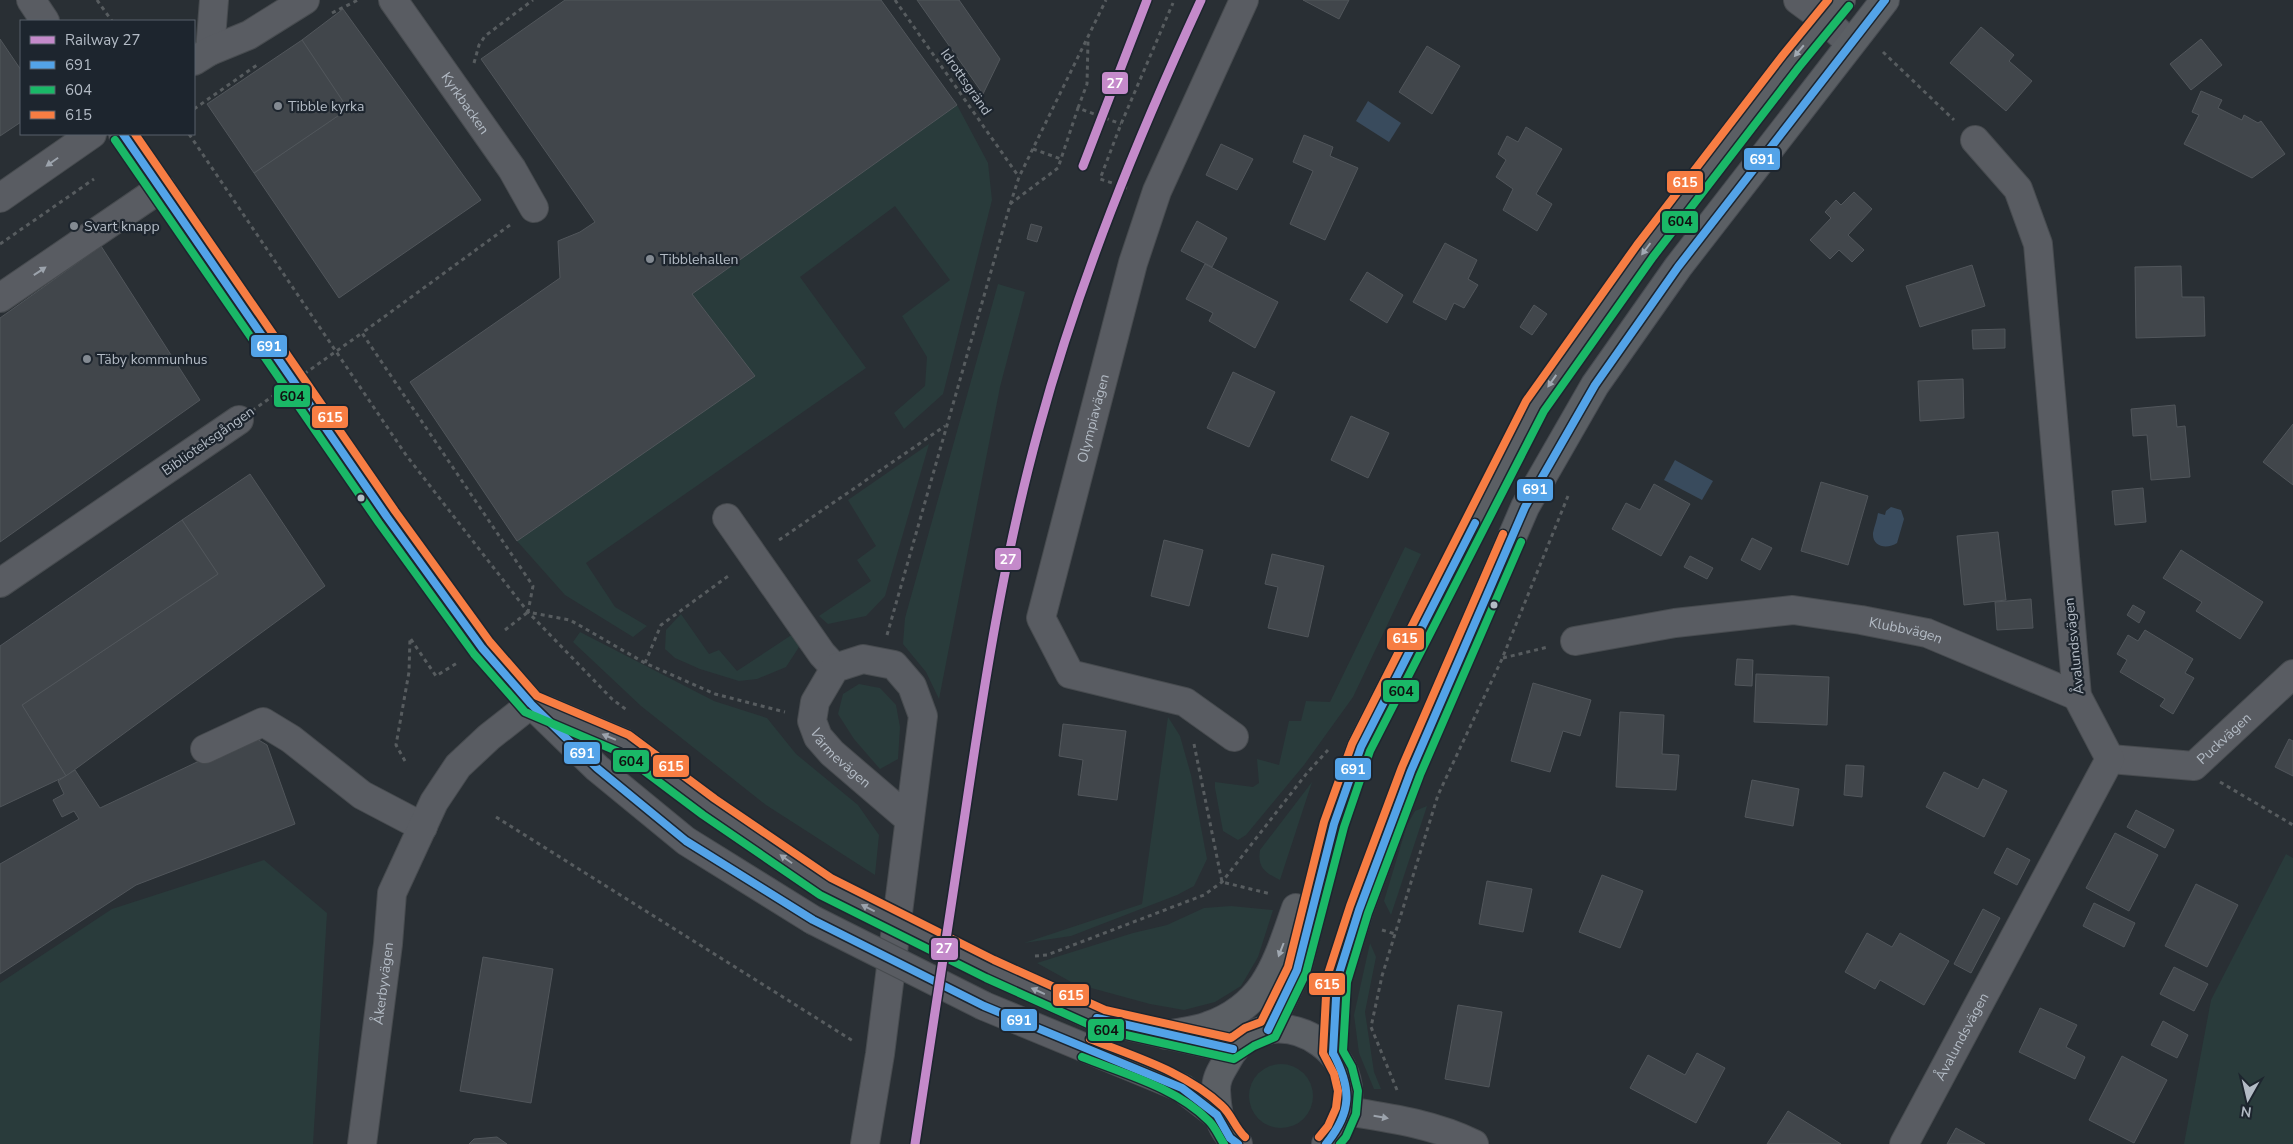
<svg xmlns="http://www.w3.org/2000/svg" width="2293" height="1144" viewBox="0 0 2293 1144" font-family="'Nunito Sans',sans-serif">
	<rect width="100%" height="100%" fill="#292f34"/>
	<g fill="#293b3b">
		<polygon points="957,105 988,163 992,200 943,394 904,429 894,413 925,386 927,357 902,316 950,280 895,206 800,277 866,368 586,563 615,607 647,626 633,637 565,595 517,541 754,376 692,294"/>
		<polygon points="998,284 1025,292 1000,387 939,699 926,672 903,644 905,618"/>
		<polygon points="929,444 885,596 866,616 828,624 819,616 871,581 857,560 876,546 848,500"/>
		<polygon points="1405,547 1421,554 1353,697 1304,765 1246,835 1238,840 1223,831 1215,788 1215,782 1253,787 1259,783 1257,759 1279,765 1289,721 1301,721 1306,701 1330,702"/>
		<polygon points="681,614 709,654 719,650 737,671 793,634 799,647 786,667 757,679 739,681 700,669 675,658 665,649 666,630"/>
		<polygon points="580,632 714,701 767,718 796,754 858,805 879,835 875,875 766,805 641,706 573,642"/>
		<polygon points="859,684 880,688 896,705 900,727 898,759 880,769 854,739 838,714 843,694"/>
		<polygon points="1168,717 1180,736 1191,775 1207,859 1194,886 1177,895 1071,936 1024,943 1142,904"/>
		<path d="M1312,782l-32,98c-14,-7 -23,-12 -20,-30z"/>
		<polygon points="1427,806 1391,915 1384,901 1407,825 1415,811"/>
		<polygon points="2286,854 2293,858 2293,1144 2184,1144 2211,1000"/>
		<polygon points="264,860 327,913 313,1144 0,1144 0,983 112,909"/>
		<polygon points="1231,906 1273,910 1258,957 1241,986 1215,1002 1184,1010 1150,1004 1073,983 1037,963 1133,933 1167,925 1204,908"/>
		<polygon points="1370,943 1376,957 1365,1012 1374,1072 1381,1089 1374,1089 1359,1053 1354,1015"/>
		<circle cx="1281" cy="1096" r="32"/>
	</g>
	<g fill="#394b5d">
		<polygon points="1368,101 1401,123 1389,142 1356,121"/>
		<polygon points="1675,460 1713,481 1702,500 1664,480"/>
		<path d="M1891,507l10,3 3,9 -7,24c-9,6 -25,5 -24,-10 1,-6 4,-13 5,-20l7,2 1,-4z"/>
	</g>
	<g fill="#41464b" stroke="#51565b">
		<polygon points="565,0 881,0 957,105 692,294 755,376 517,541 410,382 560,278 558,241 580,232 595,222 481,59"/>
		<polygon points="917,0 959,0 1000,59 983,94"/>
		<polygon points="1303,0 1349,0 1339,19"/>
		<polygon points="343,9 481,200 339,298 254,173 348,109 302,40"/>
		<polygon points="1981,27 2014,55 2009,61 2032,81 2006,111 1950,63"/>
		<polygon points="0,39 21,70 21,122 0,136"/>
		<polygon points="2201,39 2222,65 2191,90 2170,64"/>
		<polygon points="302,40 348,109 254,173 207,104"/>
		<polygon points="1427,46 1460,66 1432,114 1399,92"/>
		<polygon points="2201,91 2222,100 2218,108 2242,120 2244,115 2258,123 2261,121 2285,154 2252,178 2184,144 2199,115 2192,112"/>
		<polygon points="1526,127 1562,149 1536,194 1552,204 1537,231 1503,210 1513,189 1496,177 1506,160 1498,154 1507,136 1518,142"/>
		<polygon points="1304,135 1333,147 1330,156 1358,168 1325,240 1290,224 1313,171 1293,162"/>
		<polygon points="1221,144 1253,159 1237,190 1206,175"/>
		<polygon points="1854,192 1872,209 1848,235 1864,250 1852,262 1839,250 1830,259 1810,240 1831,218 1825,212 1836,200 1841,205"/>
		<polygon points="1197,221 1227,238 1212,267 1181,251"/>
		<polygon points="1031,224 1042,227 1037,242 1027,239"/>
		<polygon points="1445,243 1477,260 1468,279 1478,285 1464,308 1454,303 1446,320 1413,302"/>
		<polygon points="101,246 200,400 0,542 0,318"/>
		<polygon points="1205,264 1278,302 1255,348 1209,321 1213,313 1186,299"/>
		<polygon points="1972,265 1985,306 1920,327 1906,286"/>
		<polygon points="2181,266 2182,297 2204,297 2205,336 2136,338 2135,267"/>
		<polygon points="1367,272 1403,295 1387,323 1350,300"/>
		<polygon points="1534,305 1547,314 1532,335 1520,327"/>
		<polygon points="2005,329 2005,348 1973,349 1972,330"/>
		<polygon points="1233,372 1275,392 1249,447 1207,428"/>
		<polygon points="1963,379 1964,418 1920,421 1918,381"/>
		<polygon points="2175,405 2177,427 2185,426 2190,477 2151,480 2147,435 2133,436 2131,409"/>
		<polygon points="1351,416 1389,433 1368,478 1331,460"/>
		<polygon points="2293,424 2293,485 2263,462"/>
		<polygon points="250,474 325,586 66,776 22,705 218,574 182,520"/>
		<polygon points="1821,482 1868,496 1848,565 1801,551"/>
		<polygon points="1654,484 1690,504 1661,556 1612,529 1626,503 1640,510"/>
		<polygon points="2143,488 2146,522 2115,525 2112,491"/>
		<polygon points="182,520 218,574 22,705 66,776 0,807 0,646"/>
		<polygon points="1998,532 2006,600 1964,605 1957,536"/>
		<polygon points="1752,538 1772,548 1760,570 1741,560"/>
		<polygon points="1164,540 1203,550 1189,606 1151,596"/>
		<polygon points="2181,550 2263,602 2240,639 2196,611 2202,602 2163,578"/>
		<polygon points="1272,554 1324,566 1308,637 1268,628 1278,587 1265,584"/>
		<polygon points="1690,556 1713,568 1707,579 1684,567"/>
		<polygon points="2031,599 2033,628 1997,630 1995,602"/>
		<polygon points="2133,605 2145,612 2139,623 2127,615"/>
		<polygon points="2145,630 2193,659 2185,673 2194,678 2173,714 2160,706 2165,699 2120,672 2127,660 2117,654 2128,635 2138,641"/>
		<polygon points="1737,659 1753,660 1752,686 1735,685"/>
		<polygon points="1756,674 1829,677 1827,725 1754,722"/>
		<polygon points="1533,683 1591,700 1580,736 1563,731 1550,772 1511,761"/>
		<polygon points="1620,712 1664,715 1662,754 1679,755 1676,790 1616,787"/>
		<polygon points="1063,724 1126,731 1117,800 1078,795 1083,760 1059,756"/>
		<polygon points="252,736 267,745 295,824 136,885 0,974 0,864 79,819 74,811 62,817 53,800 64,794 58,781 75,770 100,808"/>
		<polygon points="2289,739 2293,741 2293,776 2275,767"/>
		<polygon points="1846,765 1864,766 1862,797 1844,795"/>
		<polygon points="1944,772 1978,789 1983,779 2007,791 1984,837 1926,807"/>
		<polygon points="1752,780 1799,789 1793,826 1745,817"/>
		<polygon points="2136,810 2174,830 2165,848 2127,827"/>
		<polygon points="2115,833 2158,855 2129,911 2086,888"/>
		<polygon points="2007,848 2030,860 2017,885 1994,873"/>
		<polygon points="1602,875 1643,891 1620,948 1579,932"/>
		<polygon points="1487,881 1532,889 1523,932 1479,924"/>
		<polygon points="2196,884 2238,905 2207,967 2165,946"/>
		<polygon points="2094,903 2135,923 2124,947 2083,926"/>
		<polygon points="1983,909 2000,918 1971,973 1954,964"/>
		<polygon points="1867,933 1892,947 1900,933 1949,961 1924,1005 1880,980 1875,989 1845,972"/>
		<polygon points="483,957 553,969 531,1103 460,1091"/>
		<polygon points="2174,967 2208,984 2194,1011 2160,994"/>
		<polygon points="1458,1005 1502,1012 1489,1087 1445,1079"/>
		<polygon points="2040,1008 2077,1025 2066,1047 2085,1057 2075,1079 2019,1052"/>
		<polygon points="2163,1021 2188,1035 2177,1058 2151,1045"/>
		<polygon points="1697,1053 1725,1068 1696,1123 1630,1088 1648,1055 1685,1075"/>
		<polygon points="2122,1056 2167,1080 2134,1143 2089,1120"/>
		<polygon points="1788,1111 1841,1144 1767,1144"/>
		<polygon points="1956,1128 1985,1144 1947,1144"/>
		<polygon points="497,1137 507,1144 469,1144 474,1139"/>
	</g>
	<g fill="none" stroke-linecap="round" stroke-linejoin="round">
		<defs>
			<g id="minor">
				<polyline points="31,0 45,21"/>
				<path id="s1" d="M393,0l119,169 22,39"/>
				<polyline points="1798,0 1825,20 1850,43"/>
				<polyline points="210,51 214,0"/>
				<polyline points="194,61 210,51 249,35 305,0"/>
				<polyline points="123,134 387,517 482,648 531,704 597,768 686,841 813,920"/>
				<polyline points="0,198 92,134"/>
				<polyline points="0,298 161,188"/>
				<polyline points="727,518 822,654 835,668"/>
				<polyline points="0,583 239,420"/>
				<path id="s2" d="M1575,641l100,-18 118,-13 68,10 66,13 150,63"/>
				<polyline points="546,710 624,743 709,807 826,887"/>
				<path id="s3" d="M1234,737l-49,-35 -115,-28 -29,-56 92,-355 24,-72 87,-191"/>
				<polyline points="205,749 263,722 291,739 362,795 423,827"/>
				<path id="s4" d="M2110,759l84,7 99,-92"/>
				<polyline points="990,969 1102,1020 1233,1049"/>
				<polyline points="984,1006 1182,1088 1217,1115"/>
				<path d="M1346,1111c44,7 88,13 128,33"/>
				<path id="s5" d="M362,1144l26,-200 4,-51 42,-91 24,-36 31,-29 42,-33"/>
				<path id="s6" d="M865,1144l15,-90 43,-338 -11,-30 -18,-21 -31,-6 -28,9 -20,34 -3,19 6,16 14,16 77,66"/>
				<path id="s7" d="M1904,1144l206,-385 -33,-63 -39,-452 -20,-55 -43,-49"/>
			</g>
			<g id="major">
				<polyline points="1268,1030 1297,970 1334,824 1361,747 1535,406 1645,251 1791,61 1841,0"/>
				<path d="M1166,1035c14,-3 29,-4 42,-9 59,-21 69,-65 88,-118"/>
				<polyline points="1333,1053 1337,980 1359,910 1411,771 1525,507 1595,385 1678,267 1885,0"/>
				<path d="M1238,1144c-19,-15 -21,-32 -22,-54 0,-13 6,-20 12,-31 42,-76 172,5 98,85"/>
			</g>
		</defs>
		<use href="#minor" stroke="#474b4f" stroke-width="30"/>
		<use href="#major" stroke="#474b51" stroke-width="30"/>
		<g stroke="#575c5f" stroke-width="3" stroke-dasharray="4 4" stroke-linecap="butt">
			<polyline points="97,0 112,21"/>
			<polyline points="895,0 1019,177"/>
			<polyline points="332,13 358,0"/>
			<polyline points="1883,52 1954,120"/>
			<polyline points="474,63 479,45 485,36 533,0"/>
			<polyline points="1078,108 1087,84 1088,41"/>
			<polyline points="194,109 257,65"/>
			<polyline points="189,134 406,455 528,612 612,699 628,711"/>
			<polyline points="1033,149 1061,159"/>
			<polyline points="1127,188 1100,179 1121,124 1173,3"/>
			<polyline points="1010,204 1058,168 1078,108 1121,124"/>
			<polyline points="510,225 362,333 533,586 528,612 570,620 645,663 715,694 785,712"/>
			<polyline points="0,244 94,179"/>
			<polyline points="779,540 945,426"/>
			<polyline points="505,630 528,612"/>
			<polyline points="887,635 1010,205 1019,177 1106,0"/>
			<polyline points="1503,658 1548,647"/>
			<polyline points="645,663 661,625 731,574"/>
			<polyline points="1194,744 1222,882 1271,894"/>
			<polyline points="405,761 396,745 409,672 410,638 436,676 457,663"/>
			<polyline points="2220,782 2293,825"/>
			<polyline points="496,817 853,1041"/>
			<polyline points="1382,930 1395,934"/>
			<polyline points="1035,956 1047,955 1204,895 1222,882 1307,773 1328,750"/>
			<polyline points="1397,1090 1371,1027 1382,976 1438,795 1502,659 1568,496"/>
		</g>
		<use href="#minor" stroke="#595c62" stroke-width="28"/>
		<use href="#major" stroke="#5b5f64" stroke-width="28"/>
		<defs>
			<g id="minor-bridge">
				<polyline points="826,887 990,969"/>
				<polyline points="813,920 984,1006"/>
			</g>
		</defs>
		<use href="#minor-bridge" stroke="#474b4f" stroke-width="30" stroke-linecap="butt"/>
		<polyline stroke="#575c5f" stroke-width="3" stroke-dasharray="4 4" stroke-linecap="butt" points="239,420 362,333"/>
		<use href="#minor-bridge" stroke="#595c62" stroke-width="28"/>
		<defs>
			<g id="bus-1">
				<polyline points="123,134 387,517 482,648 531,704 597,768 686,841 813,920 984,1006 1182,1088 1217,1115 1230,1138 1238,1144"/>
				<polyline points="1097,1018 1233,1049"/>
				<polyline points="1268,1030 1297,970 1334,824 1361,747 1475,523"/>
				<polyline points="1333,1053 1337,980 1359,910 1411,771 1525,507 1595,385 1678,267 1885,0"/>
				<path d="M1326,1144c26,-32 26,-55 7,-91"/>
			</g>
			<g id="bus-2">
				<polyline points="115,140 379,523 474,654 525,712 619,752 703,815 820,895 986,978 1099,1029 1234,1059 1254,1046 1275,1037 1306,973 1344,827 1370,751 1544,411 1653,257 1799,67 1849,6"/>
				<path d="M1082,1057c43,17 95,31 127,64 7,7 10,16 15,23"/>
				<polyline points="1340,1144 1346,1137 1356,1114 1358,1091 1352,1067 1343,1051 1347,982 1368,913 1420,775 1521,542"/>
			</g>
			<g id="bus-3">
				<polyline points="135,134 395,511 490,642 537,696 629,735 715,799 831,878 994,960 1105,1010 1231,1038 1245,1028 1261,1022 1288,967 1324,822 1352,744 1526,401 1637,245 1783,55 1828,0"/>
				<path d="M1090,1039c45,18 96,33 132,67 10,9 13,22 23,31"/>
				<polyline points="1319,1137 1328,1126 1336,1108 1338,1091 1334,1074 1323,1053 1327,977 1350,906 1402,767 1503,534"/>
			</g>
		</defs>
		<use href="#bus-1" stroke="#1d252e" stroke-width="11"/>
		<use href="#bus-2" stroke="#1d252e" stroke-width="11"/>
		<use href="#bus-3" stroke="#1d252e" stroke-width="11"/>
		<use href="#bus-1" stroke="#53a3e8" stroke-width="8"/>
		<use href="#bus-2" stroke="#1ab867" stroke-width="8"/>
		<use href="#bus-3" stroke="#f77d43" stroke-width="8"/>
		<defs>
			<g id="rail-1">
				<polyline points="1083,166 1147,0"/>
				<path d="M915,1144c16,-110 33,-220 50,-330 19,-129 39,-259 74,-386 40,-147 98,-289 162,-428"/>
			</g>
		</defs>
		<use href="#rail-1" stroke="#1d252e" stroke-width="12"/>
		<use href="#rail-1" stroke="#c48aca" stroke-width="9"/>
	</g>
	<defs><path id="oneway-solid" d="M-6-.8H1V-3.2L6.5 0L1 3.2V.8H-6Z" transform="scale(1.25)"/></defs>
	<g fill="#a1a9b2">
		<use href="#oneway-solid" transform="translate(1799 51) rotate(130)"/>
		<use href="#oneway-solid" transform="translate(1646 249) rotate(127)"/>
		<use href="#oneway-solid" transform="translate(1552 381) rotate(125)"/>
		<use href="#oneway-solid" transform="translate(1281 950) rotate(111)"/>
	</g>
	<g fill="#9ca3ac">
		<use href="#oneway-solid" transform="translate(52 162) rotate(145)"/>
		<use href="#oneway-solid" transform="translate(40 271) rotate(-34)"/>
		<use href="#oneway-solid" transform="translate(609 737) rotate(-157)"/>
		<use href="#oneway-solid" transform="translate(786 859) rotate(-145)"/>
		<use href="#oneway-solid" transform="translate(868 908) rotate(-153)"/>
		<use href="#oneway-solid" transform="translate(1038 991) rotate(-156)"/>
		<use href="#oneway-solid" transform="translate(1381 1117) rotate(10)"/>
	</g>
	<g fill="#838a92" stroke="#1d252e" stroke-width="2">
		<circle cx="278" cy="106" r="5"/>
		<circle cx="74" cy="226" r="5"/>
		<circle cx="650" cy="259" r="5"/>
		<circle cx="87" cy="359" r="5"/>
	</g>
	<g fill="#b3bbc5" stroke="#1d252e" stroke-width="2">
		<circle cx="361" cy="498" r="4.5"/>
		<circle cx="1494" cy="605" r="4.5"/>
	</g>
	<g text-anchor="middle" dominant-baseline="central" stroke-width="4.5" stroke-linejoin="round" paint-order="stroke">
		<g font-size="14" fill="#b3bbc5" stroke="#1d252e">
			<text transform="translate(966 82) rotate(55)">Idrottsgränd</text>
			<text stroke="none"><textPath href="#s1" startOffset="126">Kyrkbacken</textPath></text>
			<text stroke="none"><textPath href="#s3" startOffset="448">Olympiavägen</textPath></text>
			<text transform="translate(208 441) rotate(-35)">Biblioteksgången</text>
			<text stroke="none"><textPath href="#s2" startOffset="335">Klubbvägen</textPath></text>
			<text transform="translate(2074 646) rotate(-96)">Åvalundsvägen</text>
			<text stroke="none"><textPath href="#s4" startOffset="125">Puckvägen</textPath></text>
			<text stroke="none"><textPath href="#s6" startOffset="659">Värmevägen</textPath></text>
			<text stroke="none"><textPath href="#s5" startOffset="162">Åkerbyvägen</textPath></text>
			<text stroke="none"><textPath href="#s7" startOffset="122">Åvalundsvägen</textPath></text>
		</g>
		<g font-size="14" fill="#b3bbc5" stroke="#1d252e" text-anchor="start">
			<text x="288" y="106">Tibble kyrka</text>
			<text x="84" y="226">Svart knapp</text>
			<text x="660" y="259">Tibblehallen</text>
			<text x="97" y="359">Täby kommunhus</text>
		</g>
	</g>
	<g stroke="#1d252e" stroke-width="2">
		<rect x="1101" y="71" width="28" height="24" rx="5" fill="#c48aca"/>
		<rect x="1743" y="147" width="38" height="24" rx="5" fill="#53a3e8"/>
		<rect x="1666" y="170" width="38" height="24" rx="5" fill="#f77d43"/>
		<rect x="1661" y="210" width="38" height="24" rx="5" fill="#1ab867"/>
		<rect x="250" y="334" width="38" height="24" rx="5" fill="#53a3e8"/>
		<rect x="273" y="384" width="38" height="24" rx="5" fill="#1ab867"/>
		<rect x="311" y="405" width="38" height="24" rx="5" fill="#f77d43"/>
		<rect x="1516" y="478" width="38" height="24" rx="5" fill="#53a3e8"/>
		<rect x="994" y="547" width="28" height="24" rx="5" fill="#c48aca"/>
		<rect x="1386" y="627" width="39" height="24" rx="5" fill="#f77d43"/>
		<rect x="1382" y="679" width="38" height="24" rx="5" fill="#1ab867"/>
		<rect x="563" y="741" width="38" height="24" rx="5" fill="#53a3e8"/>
		<rect x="612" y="749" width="38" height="24" rx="5" fill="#1ab867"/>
		<rect x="652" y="754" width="38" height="24" rx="5" fill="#f77d43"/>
		<rect x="1334" y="757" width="38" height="24" rx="5" fill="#53a3e8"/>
		<rect x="930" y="937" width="29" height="24" rx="5" fill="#c48aca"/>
		<rect x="1308" y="972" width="38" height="24" rx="5" fill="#f77d43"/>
		<rect x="1052" y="983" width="38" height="24" rx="5" fill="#f77d43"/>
		<rect x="1000" y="1008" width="38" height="24" rx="5" fill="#53a3e8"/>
		<rect x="1087" y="1018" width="38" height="24" rx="5" fill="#1ab867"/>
	</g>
	<g font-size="14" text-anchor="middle" font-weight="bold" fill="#fff">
		<text x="1115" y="88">27</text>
		<text x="1762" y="164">691</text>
		<text x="1685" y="187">615</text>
		<text x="269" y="351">691</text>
		<text x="330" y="422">615</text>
		<text x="1535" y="494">691</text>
		<text x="1008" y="564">27</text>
		<text x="1405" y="643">615</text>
		<text x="582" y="758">691</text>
		<text x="671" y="771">615</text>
		<text x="1353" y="774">691</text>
		<text x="944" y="953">27</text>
		<text x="1327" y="989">615</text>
		<text x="1071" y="1000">615</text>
		<text x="1019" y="1025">691</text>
	</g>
	<g font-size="14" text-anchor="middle" font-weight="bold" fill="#111">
		<text x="1680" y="226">604</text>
		<text x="292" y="401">604</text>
		<text x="1401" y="696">604</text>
		<text x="631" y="766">604</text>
		<text x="1106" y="1035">604</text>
	</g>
	<rect x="20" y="20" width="175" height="115" fill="#1d252e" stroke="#59616a"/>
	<rect x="30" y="36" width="25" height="8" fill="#c48aca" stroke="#59616a"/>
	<text x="65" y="45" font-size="15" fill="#b3bbc5">Railway 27</text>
	<rect x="30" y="61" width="25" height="8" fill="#53a3e8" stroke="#59616a"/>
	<text x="65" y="70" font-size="15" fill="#b3bbc5">691</text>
	<rect x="30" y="86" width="25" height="8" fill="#1ab867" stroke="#59616a"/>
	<text x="65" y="95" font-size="15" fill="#b3bbc5">604</text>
	<rect x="30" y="111" width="25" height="8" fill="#f77d43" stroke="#59616a"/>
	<text x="65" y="120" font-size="15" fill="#b3bbc5">615</text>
	<g transform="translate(2248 1099) rotate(188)" stroke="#1d252e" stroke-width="4" paint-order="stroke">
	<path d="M0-4L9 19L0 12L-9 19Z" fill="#b3bbc5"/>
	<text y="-8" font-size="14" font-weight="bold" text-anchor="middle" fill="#b3bbc5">N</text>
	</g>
</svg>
